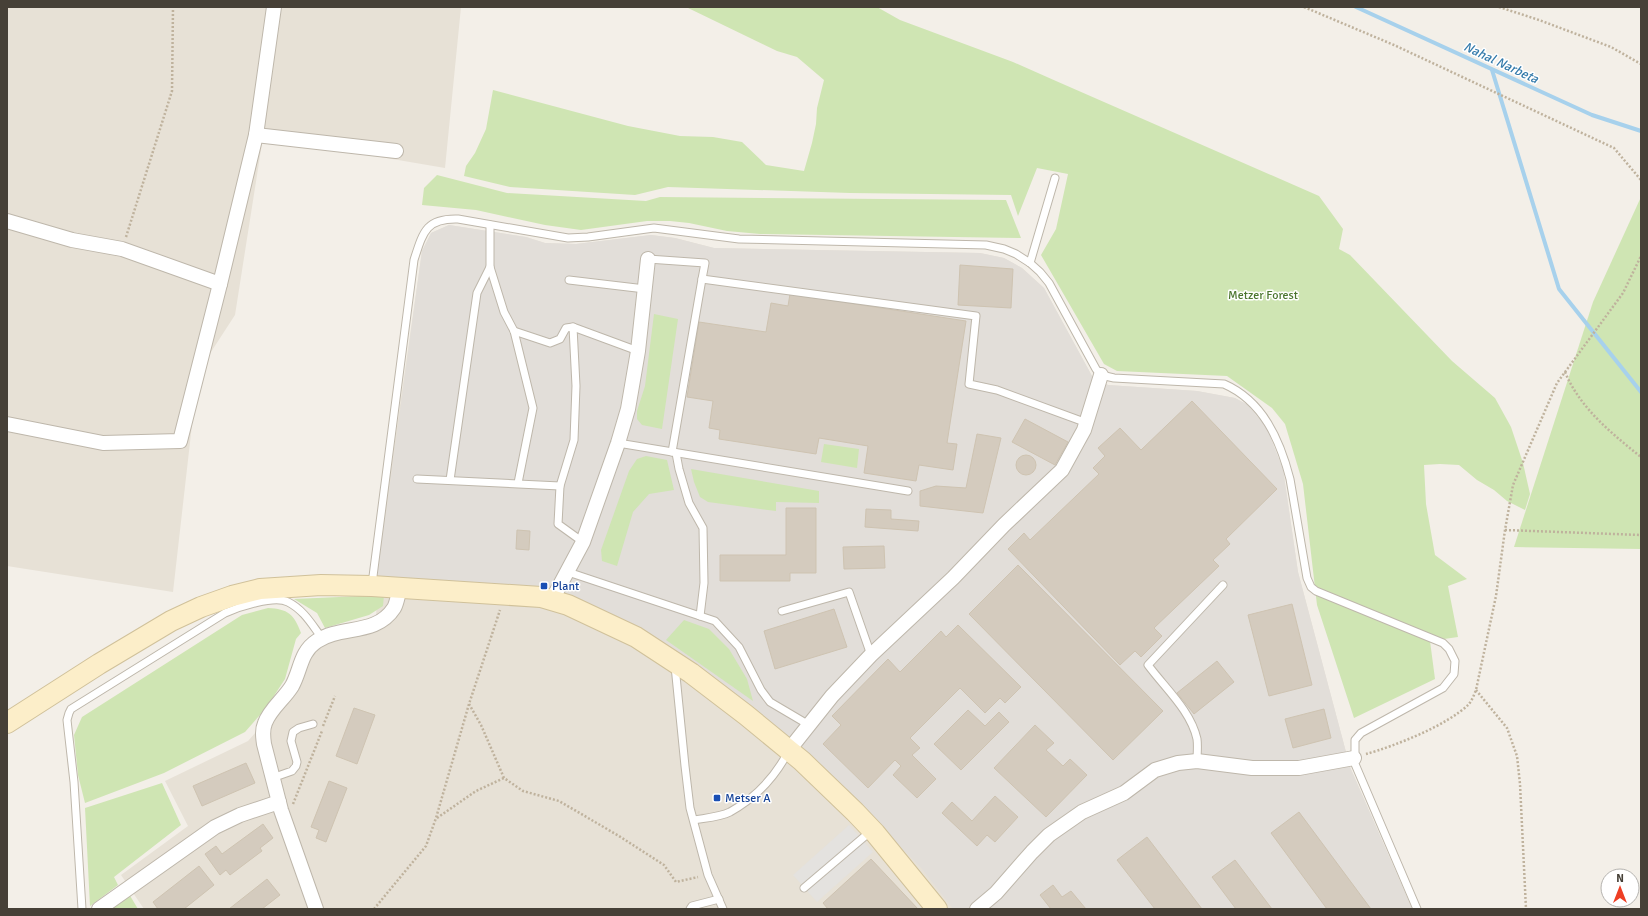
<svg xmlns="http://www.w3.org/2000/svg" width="1648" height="916" viewBox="0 0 1648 916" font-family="Signika,sans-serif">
	<rect width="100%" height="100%" fill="#f3efe8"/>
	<g fill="#e7e1d6">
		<polygon points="7,7 461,7 445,168 263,137 235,315 198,372 173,592 7,566"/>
		<polygon points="449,225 526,237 545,243 576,244 651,235 675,238 714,248 980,253 1004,258 1022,268 1044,288 1092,376 1108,385 1197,391 1235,398 1248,405 1283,469 1298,572 1350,767 1412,909 144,909 121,875 188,826 165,781 248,741 302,681 311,653 325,638 376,620 378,560 422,251 431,233"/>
	</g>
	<polygon fill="#e2ded9" points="449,225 526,237 545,243 576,244 651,235 675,238 714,248 980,253 1004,258 1022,268 1044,288 1092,376 1108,385 1197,391 1235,398 1248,405 1267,428 1283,469 1298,572 1350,767 1412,909 953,909 922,869 866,811 613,616 577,598 532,586 377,578 422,251 431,233"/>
	<g fill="#cfe5b3">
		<polygon points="686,7 877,7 900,20 1013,62 1056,81 1319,196 1343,229 1339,249 1350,255 1452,361 1495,398 1511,427 1523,463 1530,494 1525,510 1507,501 1494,490 1477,480 1459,465 1440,464 1424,465 1426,504 1435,555 1467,579 1448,586 1458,637 1430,641 1435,679 1354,718 1317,605 1303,484 1285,424 1272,408 1227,376 1117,371 1104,364 1041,255 1056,229 1068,174 1037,168 1018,216 1011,195 850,193 668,187 635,195 510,187 464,176 466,166 475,153 486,129 493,90 628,126 680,136 713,137 742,142 766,165 804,171 812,143 816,124 817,108 824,80 797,57 777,51"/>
		<polygon points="437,175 507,193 646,201 660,197 1006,200 1021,238 760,234 727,231 689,223 670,221 647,221 581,230 545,225 476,210 422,205 424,188"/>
		<polygon points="1641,197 1641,549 1514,547 1593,302"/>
		<polygon points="654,314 678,319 662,429 642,425 637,419 637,411 645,386"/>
		<polygon points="824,444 859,449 857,468 821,462"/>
		<polygon points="646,456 667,460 674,490 649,494 633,512 617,566 602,561 601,550 629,471 637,459"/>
		<polygon points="691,469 819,491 819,503 776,502 776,511 708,502 700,497 694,482"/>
		<polygon points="384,595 383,606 369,615 325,628 317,613 294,599"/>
		<path d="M268,608c20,1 26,6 33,25l-5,6 -11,40 -19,29 -21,24 -81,41 -79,30 -7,-28 -4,-40 8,-18 160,-102z"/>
		<polygon points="684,620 709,629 729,649 747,679 753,701 666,640"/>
		<polygon points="162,783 181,825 114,877 118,885 90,906 85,808"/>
		<polygon points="129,894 138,909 110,909"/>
	</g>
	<polygon fill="#e4e2df" points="849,825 873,852 817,902 793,875"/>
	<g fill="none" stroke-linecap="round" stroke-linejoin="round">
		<g stroke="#a7d1ec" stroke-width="4">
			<polyline points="1356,7 1592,115 1641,131"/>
			<polyline points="1492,70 1559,289 1641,392"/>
		</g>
	</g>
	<g fill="#d4cbbe" stroke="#cec3b1">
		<polygon points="960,265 1013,269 1011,308 958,305"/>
		<polygon points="790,294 966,321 947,443 957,444 953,470 919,465 916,481 864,473 868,446 819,438 816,454 719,439 720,430 709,428 713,401 687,397 699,322 766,332 771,303 788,306"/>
		<polygon points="1192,401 1277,489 1226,539 1230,544 1213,560 1219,566 1154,628 1162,636 1141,657 1135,651 1120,665 1008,549 1024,533 1030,540 1099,474 1093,468 1105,456 1098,448 1120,428 1141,450"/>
		<polygon points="1025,419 1068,442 1055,465 1012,442"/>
		<polygon points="977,434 1001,438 983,513 920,506 920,491 936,486 966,488"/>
		<circle cx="1026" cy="465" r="10"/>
		<polygon points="786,508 816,508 816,573 790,573 790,581 720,581 720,555 786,555"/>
		<polygon points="866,509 891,510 891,519 919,521 918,531 865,527"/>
		<polygon points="517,530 530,531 529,550 516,549"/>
		<polygon points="884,546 885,568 844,569 843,547"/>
		<polygon points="1018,565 1163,711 1113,760 969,614"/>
		<polygon points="1292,604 1312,685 1269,696 1248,615"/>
		<polygon points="834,609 847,647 775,669 764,631"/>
		<polygon points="958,625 1021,687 1005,703 1000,698 985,713 960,688 910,738 920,748 912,755 936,779 917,798 893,775 901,766 895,760 868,788 823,744 841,725 832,716 888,659 900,672 941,631 946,637"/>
		<polygon points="1217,661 1234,682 1194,714 1177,693"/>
		<polygon points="354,708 375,715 357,764 336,756"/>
		<polygon points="1324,709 1331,738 1293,748 1285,719"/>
		<polygon points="968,710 985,726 999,712 1009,722 961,770 934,744"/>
		<polygon points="1035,725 1054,743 1046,750 1063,766 1070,759 1087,775 1046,817 994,768"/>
		<polygon points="246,763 255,783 202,806 193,786"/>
		<polygon points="329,781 347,788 326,842 316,838 319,830 311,827"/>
		<polygon points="995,796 1018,817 995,842 987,835 977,846 942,813 952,802 972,821"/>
		<polygon points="1299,812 1371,909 1327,909 1271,833"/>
		<polygon points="263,824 273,838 260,848 262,851 230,875 226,870 220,875 205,854 216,846 222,854"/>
		<polygon points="1147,837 1202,909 1155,909 1117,860"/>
		<polygon points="871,859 918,909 828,909 823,903"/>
		<polygon points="1235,860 1272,909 1236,909 1212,877"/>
		<polygon points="199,866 214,885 184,909 158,909 153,902"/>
		<polygon points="267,879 280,895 262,909 229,909"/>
		<polygon points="1053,885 1062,897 1071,891 1086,909 1051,909 1040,895"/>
	</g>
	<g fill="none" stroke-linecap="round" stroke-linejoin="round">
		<defs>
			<g id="lane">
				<polyline points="648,259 705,263 702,279 976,316 969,384 997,390 1087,423"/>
				<polyline points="1030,263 1055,178"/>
				<polyline points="490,267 504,312 514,331 533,408 518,483"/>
				<polyline points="569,280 645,289"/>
				<polyline points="573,327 576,386 574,440 560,486 558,524 583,542"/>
				<polyline points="514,331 550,343 560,339 566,328 573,327 638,351"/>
				<polyline points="618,443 908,491"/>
				<polyline points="672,452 702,279"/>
				<polyline points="676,453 679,469 689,503 703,528 704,583 700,616"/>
				<polyline points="417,479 560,486"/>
				<polyline points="450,480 477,293 490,267 490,225"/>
				<polyline points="568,572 715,621 739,647 761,690 770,702 809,725"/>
				<path d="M372,584l42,-324c9,-28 12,-42 44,-41l110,19 20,-1 66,-9 85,11 247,6 18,4 12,5 14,9 10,9 9,11 47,86 5,6 13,3 110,6c39,17 56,56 66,95l17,99 4,9 5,4 127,52 6,6 6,12 -1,13 -11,14 -82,45 -6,7v24l62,145"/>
				<polyline points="782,611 849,592 871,655"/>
				<polyline points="675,666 685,766 690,808 708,875 723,909"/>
				<path d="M1197,761c0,-7 1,-15 0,-22 -6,-28 -32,-51 -49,-74l75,-80"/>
				<polyline points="272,778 292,771 296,766 297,762 291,741 293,732 299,728 313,724"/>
				<path d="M694,820c11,-2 26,-3 36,-8 25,-14 45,-35 58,-60"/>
				<polyline points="804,888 871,831"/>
				<path d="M82,909l-8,-127 -7,-62 2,-7 2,-4 154,-96c14,-6 49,-18 63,-11 16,8 24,23 34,36"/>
				<polyline points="690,909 692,906 719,899"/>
			</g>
			<g id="street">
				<polyline points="256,135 396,151"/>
				<polyline points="7,221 72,240 122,249 220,284 256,135 274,7"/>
				<polyline points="7,424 103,443 180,441 220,284"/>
				<polyline points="552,600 583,542 618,443 628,409 638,351 648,259"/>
				<polyline points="789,750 832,696 871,655 953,578 1004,525 1062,470 1084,430 1101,375"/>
				<polyline points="99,909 215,827 240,815 279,802"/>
				<path d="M316,909l-35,-99 -17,-66c-1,-7 -2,-14 1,-21 5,-14 19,-24 27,-37 9,-16 8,-34 25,-45 24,-16 59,-5 77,-33 3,-5 4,-14 6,-20"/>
				<polyline points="977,909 996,893 1032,852 1049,835 1082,812 1124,793 1155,770 1178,763 1197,761 1252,768 1299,768 1354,758"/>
			</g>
			<polyline id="secondary" points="7,723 99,664 171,621 201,607 232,596 260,589 321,585 372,586 541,597 568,605 636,637 691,673 746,715 802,761 855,812 875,833 937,909"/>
		</defs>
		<use href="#lane" stroke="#beb7ab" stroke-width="9"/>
		<use href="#street" stroke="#beb7ab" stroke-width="16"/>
		<use href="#secondary" stroke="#d0c19a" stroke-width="22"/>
		<g stroke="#bfb29d" stroke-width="2.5" stroke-dasharray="2 2" stroke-linecap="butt">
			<polyline points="1304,7 1394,45 1614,148 1641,180"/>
			<polyline points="1499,7 1539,20 1611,47 1641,64"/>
			<polyline points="126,237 172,91 173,7"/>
			<path d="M1565,372c15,36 46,61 76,85"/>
			<polyline points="1505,530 1641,535"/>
			<polyline points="1476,690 1507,728 1517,756 1520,784 1526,909"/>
			<polyline points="469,704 481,725 504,778 523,791 559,801 619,836 664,865 676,882 698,877"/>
			<polyline points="323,726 335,696"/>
			<path d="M1366,754c29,-8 82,-29 103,-50 3,-4 5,-9 7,-14l20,-94 9,-66 8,-45 44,-102 66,-90 18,-37"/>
			<polyline points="293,804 322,731"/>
			<polyline points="437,818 476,791 504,778"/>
			<polyline points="374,909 426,846 436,818 469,704 500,610"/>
		</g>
		<use href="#lane" stroke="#fff" stroke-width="7"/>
		<use href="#street" stroke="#fff" stroke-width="14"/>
		<use href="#secondary" stroke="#fceec9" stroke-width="20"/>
	</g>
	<g fill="#1a4fb4" stroke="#fff" stroke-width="1.5">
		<rect x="540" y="582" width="8" height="8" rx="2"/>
		<rect x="713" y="794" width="8" height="8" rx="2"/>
	</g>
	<g text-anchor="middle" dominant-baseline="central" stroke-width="3" stroke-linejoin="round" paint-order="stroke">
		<g font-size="12" fill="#4a752d" stroke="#fff">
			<text x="1263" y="295">Metzer Forest</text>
		</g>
		<g font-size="12" fill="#164399" stroke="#fff" text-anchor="start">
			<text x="552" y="586">Plant</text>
			<text x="725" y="798">Metser A</text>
		</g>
		<g font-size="13" font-style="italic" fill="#367cac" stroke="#fff">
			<text transform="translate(1501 63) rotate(25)">Nahal Narbeta</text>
		</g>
	</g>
	<rect width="1648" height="916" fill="none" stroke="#464037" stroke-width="16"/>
	<g transform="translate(1620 888)"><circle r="19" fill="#ffffff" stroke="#b5b3af"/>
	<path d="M0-3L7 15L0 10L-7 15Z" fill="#ee3e24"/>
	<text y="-6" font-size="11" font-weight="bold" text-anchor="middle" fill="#464037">N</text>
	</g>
</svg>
